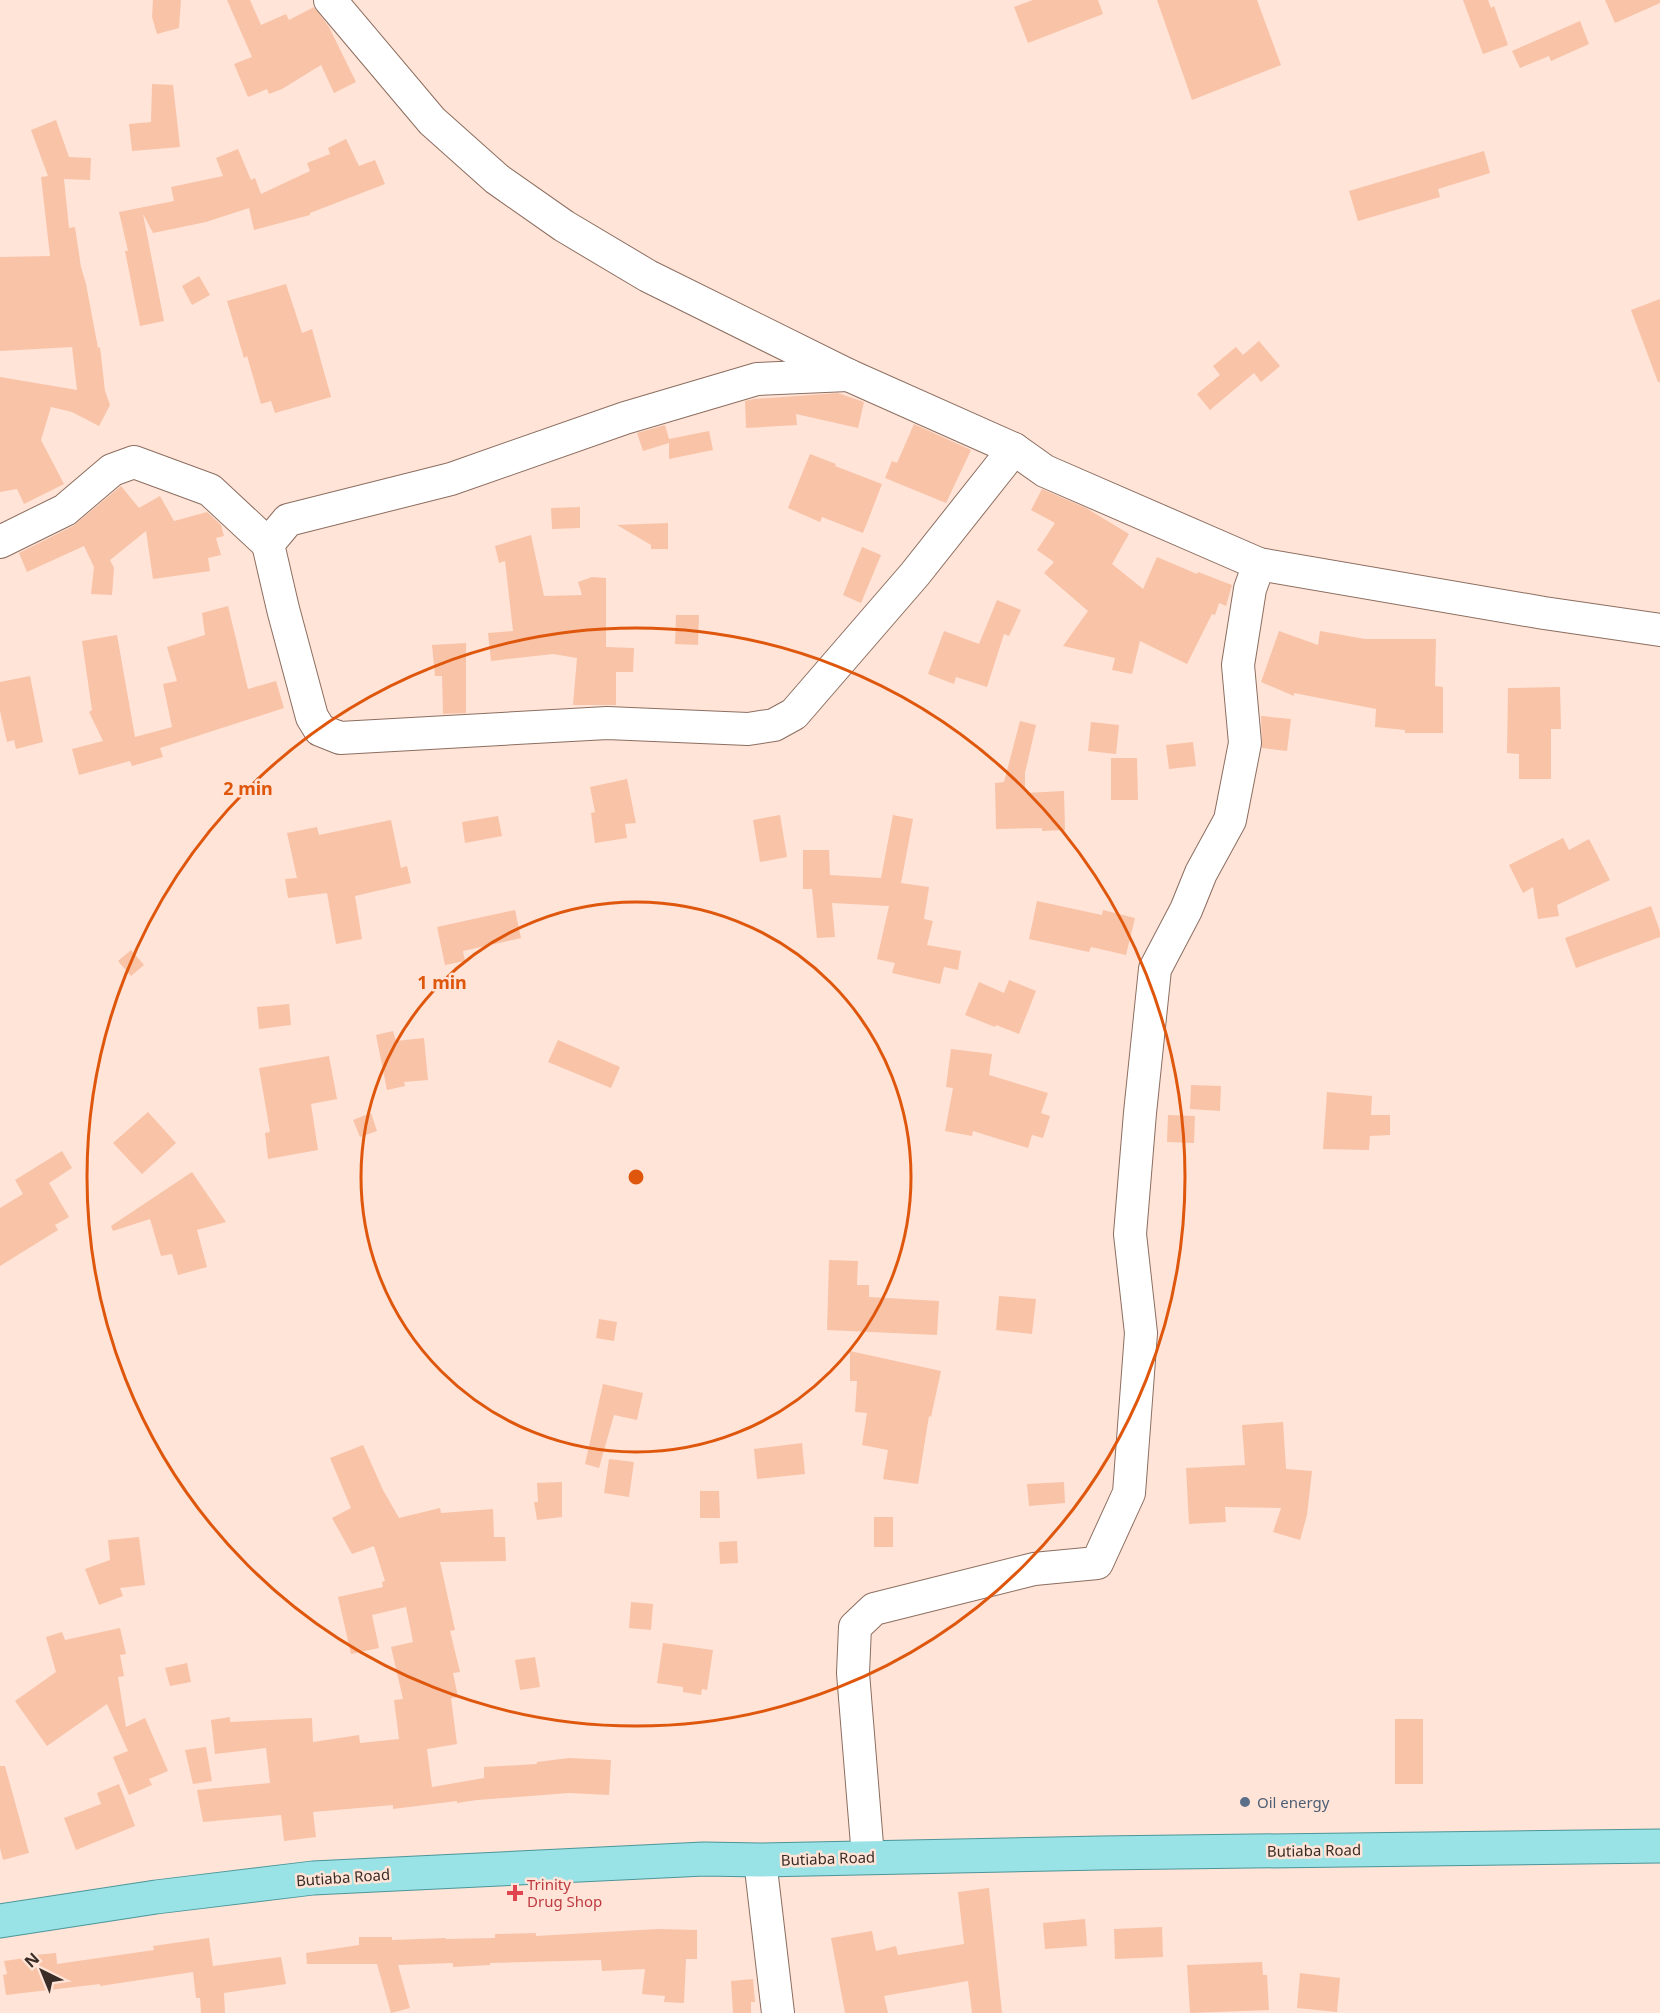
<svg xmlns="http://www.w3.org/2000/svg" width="1660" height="2013" viewBox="0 0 1660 2013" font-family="'Noto Sans',sans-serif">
	<rect width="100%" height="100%" fill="#ffe4d7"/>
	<g fill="#f9c3a8">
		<polygon points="153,0 181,0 179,28 157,34 152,17"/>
		<polygon points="227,0 250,0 261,25 286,14 289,20 314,7 329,27 356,82 334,93 321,65 282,89 269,94 267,89 248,97 234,64 252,57"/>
		<polygon points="1033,0 1098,0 1103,14 1028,43 1014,7"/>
		<polygon points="1157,0 1257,0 1281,65 1192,100"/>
		<polygon points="1463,0 1488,0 1491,8 1494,6 1508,45 1483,54"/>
		<polygon points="1605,0 1660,0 1660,3 1615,23"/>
		<polygon points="1580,21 1589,44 1551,61 1549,56 1520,68 1512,51"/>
		<polygon points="152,84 173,85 180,147 132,151 129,124 151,122"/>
		<polygon points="56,120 69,157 91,158 90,180 64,179 69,228 75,227 81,267 86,284 98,348 100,347 105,391 110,405 99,426 72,412 51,407 41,440 64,484 24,504 17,489 0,492 0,377 77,390 72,347 0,351 0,257 50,256 41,177 48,176 31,130"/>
		<polygon points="346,139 359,166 375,160 385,184 310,213 310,215 254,230 249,208 206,222 153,233 143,214 164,321 140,326 125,251 128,251 119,212 174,201 171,187 223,176 216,158 238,149 251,180 255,178 261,194 310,171 307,163 330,154 328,148"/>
		<polygon points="1484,151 1490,173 1438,189 1440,197 1358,221 1349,191"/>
		<polygon points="199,276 210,295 192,305 182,286"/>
		<polygon points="286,284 302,333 312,329 331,397 275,413 271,401 261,404 247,356 244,358 227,301"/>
		<polygon points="1660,299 1660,382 1658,382 1631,310"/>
		<polygon points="1259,341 1280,366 1261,382 1254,373 1210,410 1197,394 1220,375 1213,366 1236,347 1243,355"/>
		<polygon points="838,393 864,402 858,428 796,414 797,425 746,428 745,401 754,399"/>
		<polygon points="914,424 971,450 946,503 885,478 892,461 897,463"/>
		<polygon points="665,425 669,439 709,431 713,450 669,459 669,443 643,451 637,433"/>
		<polygon points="810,454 836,464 835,466 882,484 863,533 822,517 820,522 788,508"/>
		<polygon points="121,486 139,508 160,496 174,521 207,512 221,525 224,536 216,538 221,555 208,558 210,571 153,579 146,531 110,560 114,568 112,595 91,594 94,567 84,546 27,572 19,553 73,526"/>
		<polygon points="1042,489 1086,508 1129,534 1112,564 1143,589 1157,557 1197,574 1198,572 1232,585 1226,606 1219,603 1215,615 1212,614 1187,664 1140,641 1132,674 1112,670 1115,658 1063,646 1088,611 1044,573 1054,562 1037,550 1055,523 1031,510"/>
		<polygon points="580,507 580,528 552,529 551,508"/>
		<polygon points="668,523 668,549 651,549 651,545 617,525"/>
		<polygon points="531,535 544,596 582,595 578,582 592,577 606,578 606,647 634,648 633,672 616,672 616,705 573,705 577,658 553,654 491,661 488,633 513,631 505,561 499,563 495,546"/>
		<polygon points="862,547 881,555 861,603 843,595"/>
		<polygon points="997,600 1021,610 1009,636 1004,634 987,687 956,677 954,684 928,674 944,631 979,644"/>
		<polygon points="228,606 248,689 276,681 284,708 160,748 163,757 132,766 130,761 79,775 72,749 103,741 89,712 92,710 82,641 117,635 135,737 172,727 163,684 177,681 167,647 205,635 202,613"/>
		<polygon points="676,615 699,615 698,645 675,644"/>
		<polygon points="1279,631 1318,645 1320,631 1365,639 1436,639 1435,686 1443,687 1443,733 1405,733 1405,730 1375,727 1376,709 1294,693 1294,696 1261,682"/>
		<polygon points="466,643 466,713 443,714 442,676 435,676 432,645"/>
		<polygon points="30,676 43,742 16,749 14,740 7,742 0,711 0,682"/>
		<polygon points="1560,687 1561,729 1551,729 1551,779 1519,779 1519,754 1507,753 1508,688"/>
		<polygon points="1261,716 1291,719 1287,751 1262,748"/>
		<polygon points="1020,721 1036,725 1025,773 1025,793 1064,791 1065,830 1042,831 1042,828 996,829 995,783 1004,782"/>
		<polygon points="1091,722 1119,725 1116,754 1088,751"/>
		<polygon points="1193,742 1196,766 1169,769 1166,745"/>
		<polygon points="1111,758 1137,758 1138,800 1111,800"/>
		<polygon points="627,779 636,823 625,824 627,838 595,843 591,813 595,812 590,787"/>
		<polygon points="780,815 787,857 760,862 753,820"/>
		<polygon points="893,815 913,819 901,883 929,887 924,919 933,921 927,945 961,951 958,970 944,967 940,984 892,973 895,963 877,959 889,906 832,903 835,937 817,938 812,889 803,889 803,850 829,850 830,875 881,878"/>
		<polygon points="498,816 502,836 465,843 462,822"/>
		<polygon points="391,820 401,868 407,866 411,883 355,896 362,939 336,944 327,893 288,898 285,879 297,878 287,833 317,827 319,835"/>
		<polygon points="1563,838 1569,850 1589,839 1610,880 1557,905 1559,916 1538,919 1533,887 1523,893 1509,865"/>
		<polygon points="1037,901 1102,915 1103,910 1135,918 1126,955 1091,947 1089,952 1029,939"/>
		<polygon points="1651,906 1660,931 1660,937 1576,968 1565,938"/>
		<polygon points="515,910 521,938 463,951 465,961 445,965 437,927"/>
		<polygon points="131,950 144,965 131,976 118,961"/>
		<polygon points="1009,980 1036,991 1019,1034 996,1025 995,1027 965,1015 979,982 1004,993"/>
		<polygon points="289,1004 291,1025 259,1029 257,1007"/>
		<polygon points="393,1031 396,1041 424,1038 428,1080 404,1082 405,1086 387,1090 376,1035"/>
		<polygon points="558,1040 620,1067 611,1088 548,1062"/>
		<polygon points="951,1049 992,1054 989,1075 1048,1093 1041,1113 1050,1116 1043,1138 1032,1135 1028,1148 973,1131 972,1136 945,1131 953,1088 946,1087"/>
		<polygon points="329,1056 337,1099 311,1104 318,1150 268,1159 265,1133 270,1132 259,1068"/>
		<polygon points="1191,1085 1221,1086 1220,1111 1190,1109"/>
		<polygon points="1327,1092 1372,1096 1371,1115 1390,1115 1390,1135 1370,1136 1369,1150 1323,1149"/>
		<polygon points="148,1112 176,1143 142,1174 113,1143"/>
		<polygon points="371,1113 377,1131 360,1137 353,1120"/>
		<polygon points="1168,1115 1195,1116 1194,1143 1167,1142"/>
		<polygon points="62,1151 72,1168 49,1183 69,1217 55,1225 58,1230 0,1266 0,1208 23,1194 15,1180"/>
		<polygon points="192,1172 226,1222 197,1230 207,1267 178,1275 172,1254 161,1256 150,1219 113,1231 111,1226"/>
		<polygon points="829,1260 858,1261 857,1285 869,1285 869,1297 939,1301 937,1335 827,1330"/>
		<polygon points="999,1296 1036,1299 1032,1334 996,1330"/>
		<polygon points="599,1319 617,1322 614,1341 596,1338"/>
		<polygon points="850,1351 941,1371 931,1417 929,1416 918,1484 883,1479 888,1450 862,1445 867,1413 855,1412 857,1381 850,1381"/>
		<polygon points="603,1384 643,1393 637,1420 614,1415 599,1468 585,1464"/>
		<polygon points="1283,1422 1286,1469 1312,1471 1307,1515 1300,1540 1273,1532 1281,1508 1225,1507 1226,1522 1189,1524 1186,1468 1245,1465 1242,1425"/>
		<polygon points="802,1443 805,1474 757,1479 754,1449"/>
		<polygon points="363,1445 383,1490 399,1518 440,1508 441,1513 493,1509 494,1537 505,1537 506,1561 440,1562 455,1630 450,1631 460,1672 453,1673 458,1697 451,1698 457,1744 427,1749 432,1787 484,1778 484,1767 537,1764 537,1762 569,1758 611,1760 609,1795 569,1793 477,1800 457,1803 457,1801 393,1809 393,1805 313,1812 316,1837 284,1841 281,1815 203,1822 197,1790 270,1783 266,1748 215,1754 211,1720 230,1717 230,1722 312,1718 313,1742 359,1735 360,1743 399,1739 394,1700 403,1699 391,1647 413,1642 406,1607 372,1615 379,1648 351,1654 338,1597 383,1587 382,1582 385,1581 374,1546 352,1554 332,1518 351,1508 330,1458"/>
		<polygon points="609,1459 634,1462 629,1497 604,1493"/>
		<polygon points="562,1482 562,1517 537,1520 534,1502 538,1502 537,1483"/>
		<polygon points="1064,1482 1065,1503 1029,1506 1027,1484"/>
		<polygon points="700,1491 719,1491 720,1518 700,1518"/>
		<rect x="874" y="1517" width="19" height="30"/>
		<polygon points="139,1537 145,1585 120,1588 123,1596 99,1605 85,1569 110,1560 108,1540"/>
		<polygon points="737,1541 738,1563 720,1564 719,1542"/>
		<polygon points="631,1602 653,1604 651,1630 629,1628"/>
		<polygon points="120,1628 126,1654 120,1655 124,1676 118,1677 126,1727 145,1718 168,1771 149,1779 152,1785 129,1795 113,1757 128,1751 107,1704 47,1746 15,1701 56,1672 46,1637 62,1632 65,1640"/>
		<polygon points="663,1643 713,1650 707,1690 702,1689 701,1695 683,1692 683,1687 657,1683"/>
		<polygon points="535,1657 540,1687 520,1690 515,1660"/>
		<polygon points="187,1663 191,1682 170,1686 165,1668"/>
		<rect x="1395" y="1719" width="28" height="65"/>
		<polygon points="206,1747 212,1781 193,1784 185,1750"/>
		<polygon points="0,1766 5,1766 29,1853 3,1860 0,1848"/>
		<polygon points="119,1784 135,1826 76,1850 64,1818 101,1804 97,1793"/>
		<polygon points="989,1888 1002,2013 972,2013 968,1981 884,1996 888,2013 845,2013 831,1938 872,1931 876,1951 896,1946 898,1955 964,1944 958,1892"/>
		<polygon points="1085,1919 1087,1946 1045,1949 1043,1923"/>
		<polygon points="1162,1927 1163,1957 1115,1959 1114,1929"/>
		<polygon points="658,1929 697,1930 697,1959 686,1959 684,2003 664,2002 665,1996 642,1994 645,1969 602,1971 601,1960 490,1963 490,1965 453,1967 453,1963 398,1965 410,2008 391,2013 377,1964 307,1964 306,1953 359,1945 359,1937 392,1937 392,1940 446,1938 446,1939 495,1938 495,1934 536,1933 536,1936"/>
		<polygon points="209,1938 213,1966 281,1957 286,1984 224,1993 225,2013 201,2013 200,1998 196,1998 193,1972 100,1986 100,1984 6,1995 3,1975 7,1974 4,1961 25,1958 25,1956 56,1953 57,1964 154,1950 153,1946"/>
		<polygon points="1262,1962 1263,1975 1267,1975 1269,2010 1190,2013 1187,1965"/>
		<polygon points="1300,1973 1340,1978 1337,2012 1297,2008"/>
		<polygon points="753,1979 755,2002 751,2002 751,2013 733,2013 731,1981"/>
	</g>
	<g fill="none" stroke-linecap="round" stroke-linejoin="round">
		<defs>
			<g id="minor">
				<polyline points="330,0 432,121 497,179 564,226 648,276 848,375 1014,449 1045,471 1259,564 1544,613 1660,630"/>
				<polyline points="848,375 757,379 625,418 451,479 288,520 268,544 283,609 312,717 320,730 340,738 607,723 748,729 774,725 794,714 915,574 1014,449"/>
				<polyline points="0,542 65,510 112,470 134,462 210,490 268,544"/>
				<polyline points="868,1857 853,1673 855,1627 874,1609 1034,1569 1097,1563 1129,1493 1141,1333 1130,1234 1140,1113 1155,969 1186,910 1201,873 1230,820 1245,743 1238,665 1250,589 1259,564"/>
				<polyline points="760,1860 778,2013"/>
			</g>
			<polyline id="major" points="0,1921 156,1897 313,1878 704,1859 760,1860 1101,1853 1660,1846"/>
		</defs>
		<use href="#minor" stroke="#8c6e60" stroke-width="34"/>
		<use href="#major" stroke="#4c9699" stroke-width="35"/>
		<use href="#minor" stroke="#fff" stroke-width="32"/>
		<use href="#major" stroke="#99e2e6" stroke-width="33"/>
	</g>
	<g fill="none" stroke="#df570d" stroke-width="3">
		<circle cx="636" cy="1177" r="275"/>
		<circle cx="636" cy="1177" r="549"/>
	</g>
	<circle fill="#5c6f8a" stroke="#ffe4d7" stroke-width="2" cx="1245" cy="1802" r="6"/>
	<path fill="#e0444e" stroke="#ffe4d7" stroke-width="2" d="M512 1884h6v6h6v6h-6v6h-6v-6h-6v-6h6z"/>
	<g text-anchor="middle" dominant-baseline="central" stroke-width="5" stroke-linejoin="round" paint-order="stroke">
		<g font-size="15" fill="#4e5e75" stroke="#ffe4d7" text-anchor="start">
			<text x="1257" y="1802">Oil energy</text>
		</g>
		<g font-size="15" fill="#3a2d27" stroke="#ffe4d7">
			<text transform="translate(1314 1850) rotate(-1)">Butiaba Road</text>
			<text transform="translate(828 1858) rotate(-2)">Butiaba Road</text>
			<text transform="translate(343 1877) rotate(-4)">Butiaba Road</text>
		</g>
		<g font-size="15" fill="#be3a42" stroke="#ffe4d7" text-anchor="start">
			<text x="527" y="1884">Trinity<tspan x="527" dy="17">Drug Shop</tspan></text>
		</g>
	</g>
	<circle cx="636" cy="1177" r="9" fill="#df570d" stroke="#ffe4d7" stroke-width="3"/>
	<g font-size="18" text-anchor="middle" font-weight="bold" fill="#df570d" stroke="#ffe4d7" stroke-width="5" stroke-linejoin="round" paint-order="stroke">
		<text x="248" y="795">2 min</text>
		<text x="442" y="989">1 min</text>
	</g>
	<g transform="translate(42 1971) rotate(317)" stroke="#ffe4d7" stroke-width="4.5" paint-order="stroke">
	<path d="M0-4.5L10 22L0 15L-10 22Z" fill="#3a2d27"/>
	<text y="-9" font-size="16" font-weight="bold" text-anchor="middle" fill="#3a2d27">N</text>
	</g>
</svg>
